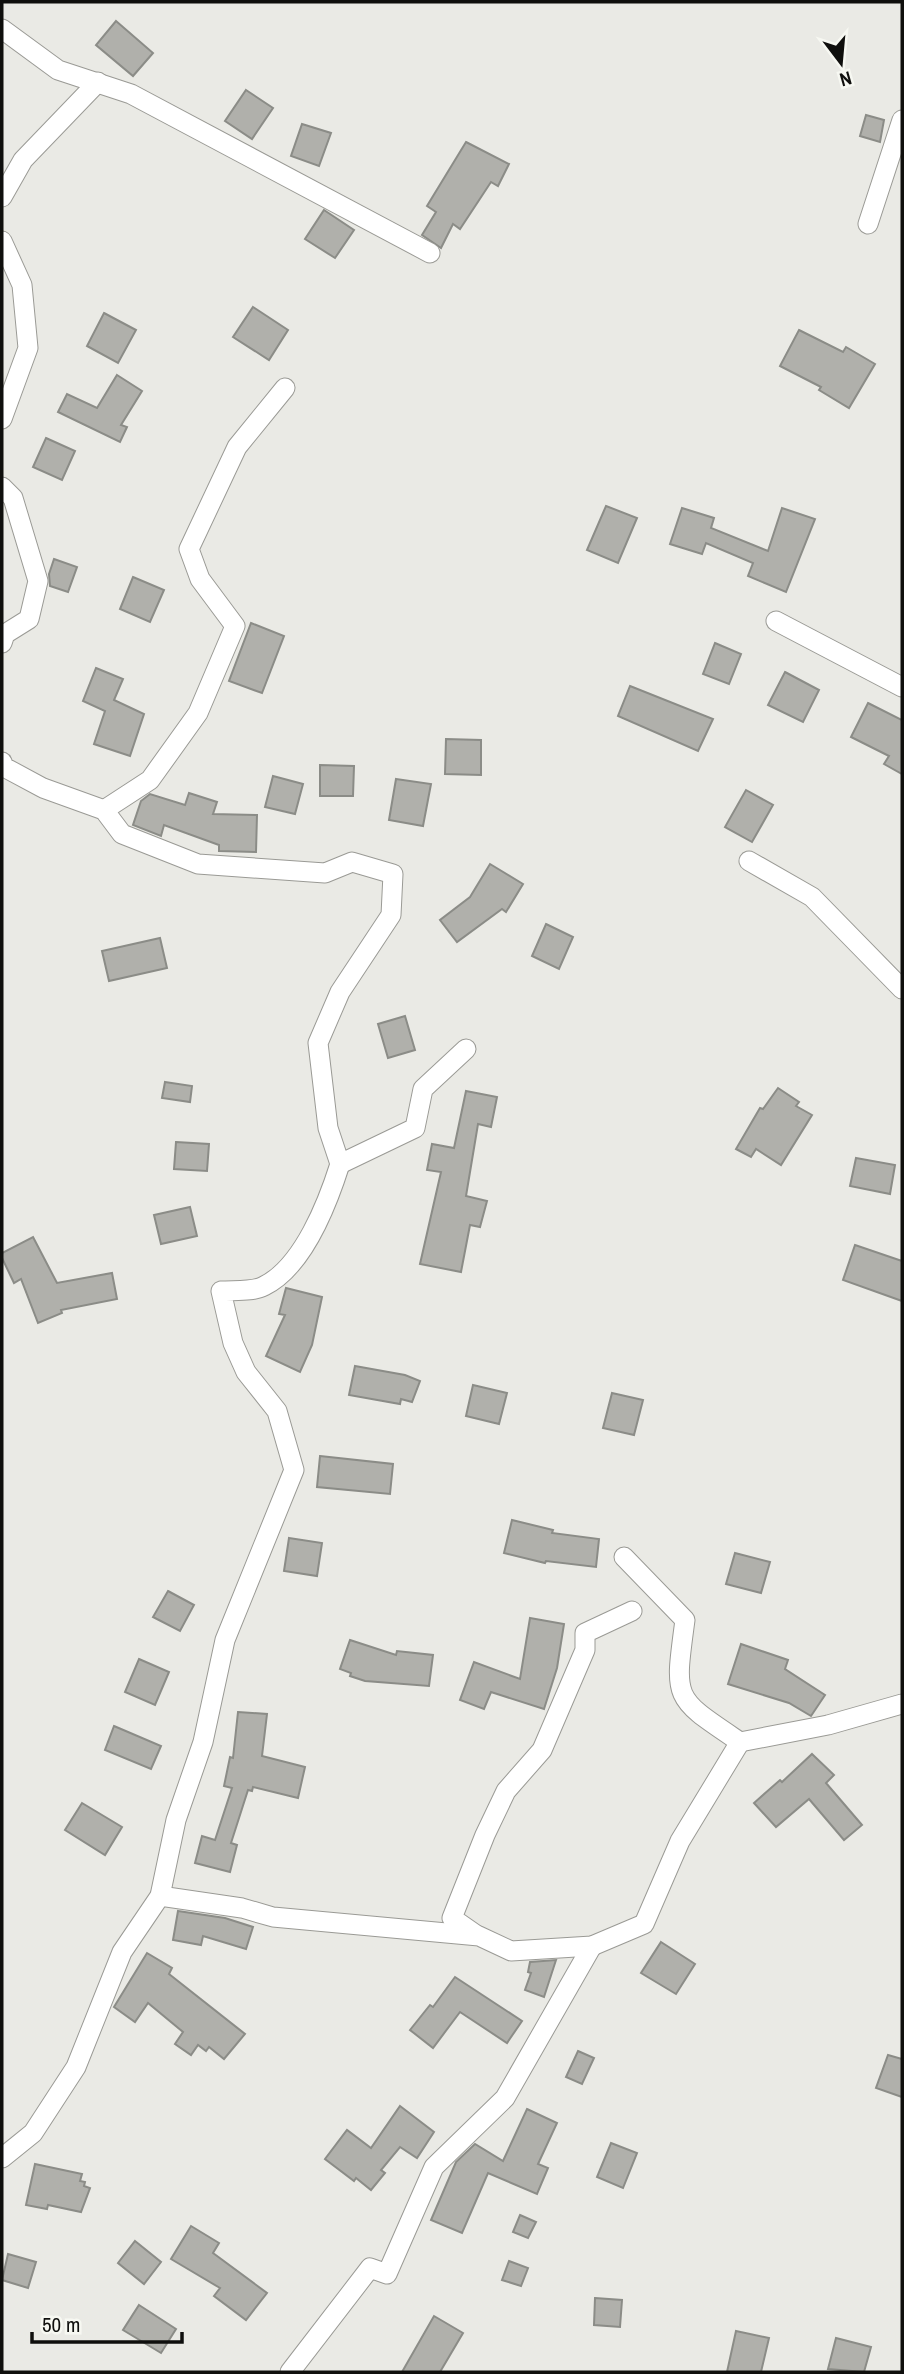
<svg xmlns="http://www.w3.org/2000/svg" width="904" height="2374" viewBox="0 0 904 2374" font-family="'Archivo Narrow',sans-serif">
	<rect width="100%" height="100%" fill="#eaeae5"/>
	<g fill="#b0b0ab" stroke="#8b8c87" stroke-width="2">
		<polygon points="116,21 153,53 133,76 96,45"/>
		<polygon points="246,90 273,108 252,139 225,121"/>
		<polygon points="866,115 884,120 880,142 860,136"/>
		<polygon points="302,124 331,133 319,166 291,156"/>
		<polygon points="466,142 509,164 498,186 491,182 460,229 453,224 441,248 422,235 436,212 427,206"/>
		<polygon points="324,210 354,230 335,258 305,239"/>
		<polygon points="253,307 288,330 269,360 233,337"/>
		<polygon points="104,313 136,330 118,363 87,346"/>
		<polygon points="799,330 843,352 846,347 875,364 849,408 819,390 821,387 780,366"/>
		<polygon points="117,375 142,391 121,425 127,427 120,442 58,412 67,394 97,408"/>
		<polygon points="46,438 75,451 62,480 33,467"/>
		<polygon points="606,506 637,518 618,563 587,550"/>
		<polygon points="682,508 714,518 711,528 768,551 782,508 815,519 786,592 748,576 753,563 706,543 702,554 670,544"/>
		<polygon points="54,559 77,567 68,592 50,586 49,574"/>
		<polygon points="133,577 164,590 150,622 120,609"/>
		<polygon points="251,623 284,636 262,693 229,681"/>
		<polygon points="715,643 741,654 729,684 703,674"/>
		<polygon points="96,668 123,679 114,700 144,714 130,756 94,744 105,711 83,701"/>
		<polygon points="785,672 819,690 803,722 768,705"/>
		<polygon points="630,686 713,719 698,751 618,716"/>
		<polygon points="868,703 902,720 902,774 884,764 889,756 851,737"/>
		<polygon points="446,739 481,740 481,775 445,774"/>
		<polygon points="320,765 354,766 353,796 320,796"/>
		<polygon points="273,776 303,784 295,814 265,807"/>
		<polygon points="396,779 431,784 423,826 389,820"/>
		<polygon points="746,790 773,805 752,842 725,827"/>
		<polygon points="189,793 217,802 213,814 257,815 256,852 219,851 219,845 164,825 161,836 133,825 141,801 150,794 185,805"/>
		<polygon points="490,864 523,884 506,912 502,909 457,942 440,920 470,897"/>
		<polygon points="546,924 573,937 559,969 532,956"/>
		<polygon points="160,938 167,968 109,981 102,951"/>
		<polygon points="405,1016 415,1050 388,1058 378,1024"/>
		<polygon points="165,1082 192,1086 190,1102 162,1098"/>
		<polygon points="778,1088 799,1102 796,1106 812,1115 781,1165 756,1149 751,1157 736,1149 760,1108 763,1109"/>
		<polygon points="466,1091 497,1097 491,1127 478,1124 466,1196 487,1201 480,1227 470,1225 461,1272 420,1264 441,1172 427,1170 432,1144 454,1148"/>
		<polygon points="176,1142 209,1144 207,1171 174,1169"/>
		<polygon points="856,1158 895,1165 890,1194 850,1186"/>
		<polygon points="190,1207 197,1236 161,1244 154,1215"/>
		<polygon points="33,1237 57,1283 112,1273 117,1299 61,1310 62,1313 38,1323 21,1279 14,1283 2,1258 2,1253"/>
		<polygon points="855,1245 902,1261 902,1301 843,1280"/>
		<polygon points="286,1288 322,1297 312,1345 300,1372 266,1356 285,1315 279,1314"/>
		<polygon points="355,1366 405,1375 420,1381 412,1402 401,1399 400,1404 349,1395"/>
		<polygon points="473,1385 507,1393 499,1424 466,1416"/>
		<polygon points="612,1393 643,1400 634,1435 603,1428"/>
		<polygon points="320,1456 393,1464 390,1494 317,1487"/>
		<polygon points="512,1520 553,1530 552,1533 599,1539 596,1567 546,1561 545,1563 504,1553"/>
		<polygon points="289,1538 322,1543 317,1576 284,1571"/>
		<polygon points="735,1553 770,1562 761,1593 726,1584"/>
		<polygon points="168,1591 194,1605 180,1631 153,1617"/>
		<polygon points="530,1618 564,1624 557,1668 544,1709 491,1692 484,1709 460,1700 474,1662 520,1679"/>
		<polygon points="350,1640 396,1655 397,1651 433,1655 429,1686 365,1681 350,1676 351,1673 340,1669"/>
		<polygon points="741,1644 788,1660 785,1669 825,1695 811,1716 789,1703 728,1684"/>
		<polygon points="139,1659 169,1672 155,1705 125,1692"/>
		<polygon points="238,1712 267,1714 262,1756 305,1767 298,1798 253,1787 252,1791 248,1790 231,1843 237,1845 230,1872 195,1863 202,1836 215,1840 232,1788 224,1786 230,1757 233,1758"/>
		<polygon points="114,1726 161,1746 151,1769 105,1750"/>
		<polygon points="812,1754 834,1775 826,1783 862,1825 844,1840 809,1799 776,1827 754,1803 780,1780 782,1782"/>
		<polygon points="82,1803 122,1827 105,1855 65,1830"/>
		<polygon points="178,1911 225,1918 253,1927 246,1949 203,1936 201,1945 173,1940"/>
		<polygon points="661,1942 695,1964 676,1994 641,1973"/>
		<polygon points="147,1953 172,1968 169,1974 245,2034 224,2059 209,2047 206,2051 198,2045 191,2055 175,2044 183,2032 148,2003 135,2022 114,2007"/>
		<polygon points="556,1960 544,1997 525,1990 531,1973 528,1972 530,1962"/>
		<polygon points="455,1977 522,2021 507,2043 460,2012 433,2048 410,2030 430,2005 433,2007"/>
		<polygon points="578,2051 594,2058 582,2084 566,2077"/>
		<polygon points="888,2055 902,2059 902,2097 876,2088"/>
		<polygon points="400,2106 434,2132 417,2158 400,2147 381,2170 385,2173 371,2190 356,2178 354,2181 325,2159 347,2130 371,2148"/>
		<polygon points="527,2109 557,2123 538,2164 548,2168 537,2194 488,2173 462,2233 431,2220 456,2162 475,2144 503,2161"/>
		<polygon points="611,2143 637,2153 623,2188 597,2177"/>
		<polygon points="35,2164 82,2174 80,2181 85,2182 84,2186 90,2188 81,2212 48,2205 47,2209 26,2205"/>
		<polygon points="520,2215 536,2222 528,2238 513,2232"/>
		<polygon points="191,2226 219,2243 213,2253 267,2293 246,2320 214,2296 220,2288 171,2259"/>
		<polygon points="135,2241 161,2262 144,2284 118,2263"/>
		<polygon points="8,2254 36,2262 28,2288 2,2280"/>
		<polygon points="509,2261 528,2268 521,2286 502,2280"/>
		<polygon points="595,2298 622,2300 620,2327 594,2325"/>
		<polygon points="139,2305 176,2329 161,2353 123,2330"/>
		<polygon points="434,2316 463,2333 440,2372 402,2372"/>
		<polygon points="736,2331 769,2338 761,2372 727,2372"/>
		<polygon points="836,2338 871,2347 864,2372 828,2369"/>
	</g>
	<g fill="none" stroke-linecap="round" stroke-linejoin="round">
		<defs>
			<g id="street">
				<polyline points="2,29 58,70 131,94 430,253"/>
				<polyline points="2,197 23,160 98,82"/>
				<polyline points="868,224 902,120"/>
				<polyline points="2,241 22,285 28,348 2,419"/>
				<polyline points="2,487 13,498 38,581 29,619 5,634 2,643"/>
				<polyline points="776,621 902,687"/>
				<polyline points="2,762 4,767 43,788 104,810 122,834 198,864 325,873 352,862 393,874 391,915 340,992 318,1043 328,1128 340,1164 415,1128 423,1089 466,1049"/>
				<polyline points="104,810 150,780 198,713 235,626 200,579 189,549 237,447 285,388"/>
				<polyline points="749,861 812,897 902,989"/>
				<path d="M624,1557l61,63c-11,81 -12,77 55,122l88,-17 74,-21"/>
				<polyline points="160,1896 242,1908 273,1917 479,1936 511,1951 592,1946 644,1924 680,1841 740,1742"/>
				<polyline points="475,1934 452,1918 485,1835 506,1791 542,1750 585,1650 585,1633 632,1611"/>
				<path d="M2,2158l31,-25 43,-66 46,-115 38,-56 16,-76 27,-78 22,-102 69,-170 -17,-59 -31,-39 -13,-29 -12,-52c13,-1 32,1 43,-5 39,-19 64,-84 76,-122"/>
				<polyline points="290,2372 370,2268 387,2274 434,2167 505,2098 592,1946"/>
			</g>
		</defs>
		<use href="#street" stroke="#9a9a95" stroke-width="21"/>
		<use href="#street" stroke="#fff" stroke-width="19"/>
	</g>
	<rect width="904" height="2374" fill="none" stroke="#0f0f0d" stroke-width="7"/>
	<g transform="translate(841 63) rotate(164)" stroke="#f7f8f2" stroke-width="5" paint-order="stroke">
	<path d="M0-5L12 26L0 18L-12 26Z" fill="#0f0f0d"/>
	<text y="-10" font-size="19" font-weight="bold" text-anchor="middle" fill="#0f0f0d">N</text>
	</g>
	<path d="M32 2332v10h150v-10" fill="none" stroke="#0f0f0d" stroke-width="3.5"/>
	<text x="42" y="2332" font-size="21" fill="#0f0f0d" stroke="#f7f8f2" stroke-width="5" paint-order="stroke">50 m</text>
</svg>
